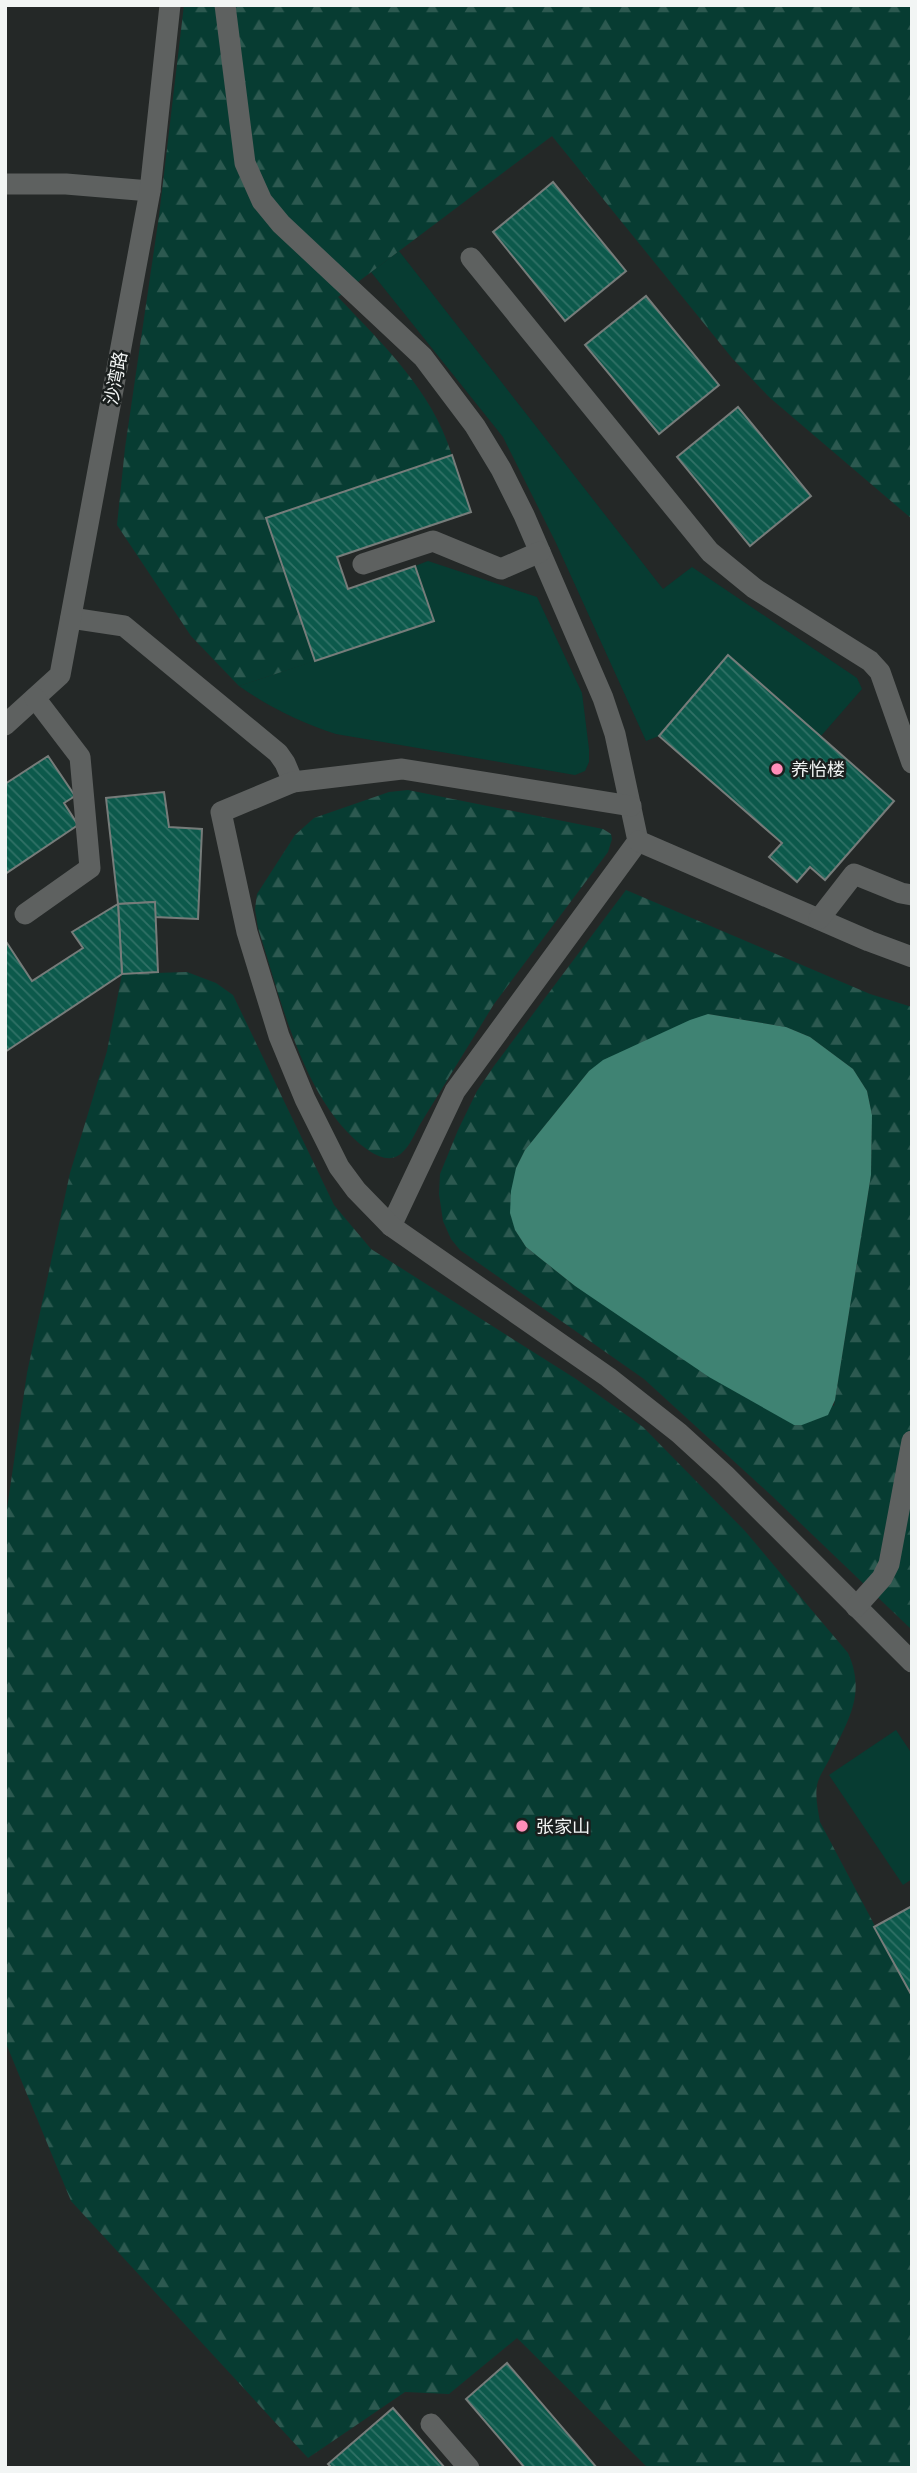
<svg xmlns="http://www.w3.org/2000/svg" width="917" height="2473" viewBox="0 0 917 2473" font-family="'Golos Text','Noto Sans SC',sans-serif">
	<defs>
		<pattern id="forest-firs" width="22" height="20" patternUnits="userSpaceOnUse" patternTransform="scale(1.75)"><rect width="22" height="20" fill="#073c32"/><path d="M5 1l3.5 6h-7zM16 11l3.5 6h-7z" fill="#2c5950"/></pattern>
		<pattern id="building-back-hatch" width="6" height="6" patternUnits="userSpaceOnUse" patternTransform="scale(1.75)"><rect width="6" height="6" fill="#0c594b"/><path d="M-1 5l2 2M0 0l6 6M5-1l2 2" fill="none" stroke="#307166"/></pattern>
	</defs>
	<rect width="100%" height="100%" fill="#242827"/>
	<g fill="#073c32">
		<polygon points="399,251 663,589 692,567 857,678 862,689 821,736 728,656 659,736 646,741 556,543 503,437 371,272"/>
		<path d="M428,561l109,36 45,96 7,56v13l-4,9 -10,4 -239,-41c-34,-11 -67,-27 -97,-48l194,-65 -18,-55z"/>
		<polygon points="896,1730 912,1754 912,1879 903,1885 829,1775"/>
	</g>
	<g fill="url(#forest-firs)" fill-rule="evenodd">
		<path d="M184,5h728v514l-143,-122 -37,-39 -180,-222 -214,161c46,49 93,92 114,158l-186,63 49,143 -76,25 -48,-50 -74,-111 8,-77 34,-232z"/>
		<path d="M408,790l195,39 8,5 1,5 -4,13 -114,152 -75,122c-12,24 -22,44 -51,24 -64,-45 -87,-151 -110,-222l-3,-19 2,-15 38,-59 19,-17 75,-26z"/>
		<path d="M626,890l244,104 42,13v623l-140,-134 -128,-117 -184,-129 -9,-11 -8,-18 -4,-27 1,-20 18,-44 19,-39 17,-25zM708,1014l78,13 24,10 43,32 14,22 5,24 -1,60 -37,231 -259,-120 -49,-39 -11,-17 1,-62 9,-18 64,-79z"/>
		<path d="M187,972l29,11 17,12 101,210 37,44 205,130 67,48 102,104 103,122c19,42 -1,69 -19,107 -4,8 -10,16 -12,25 -2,12 1,25 3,37l92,174v472h-264l-131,-130 -68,56 -44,-2 -97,66 -237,-257 -66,-160v-519l22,-149 43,-200 37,-122 15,-77z"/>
	</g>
	<polygon fill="#3f8373" points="708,1014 786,1027 810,1037 853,1069 867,1091 872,1115 871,1175 835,1400 828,1415 802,1425 794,1425 709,1377 575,1286 526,1247 515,1230 510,1213 511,1191 516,1168 525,1150 589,1071 603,1060 690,1020"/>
	<g fill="url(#building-back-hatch)" stroke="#767c7a" stroke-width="2">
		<polygon points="553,182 626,271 565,321 493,232"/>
		<polygon points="646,296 719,385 659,434 585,345"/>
		<polygon points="738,407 811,496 750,546 677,457"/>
		<polygon points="452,455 471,512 337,557 348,589 415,566 434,621 315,661 266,518"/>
		<polygon points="728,655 894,801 825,880 810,867 797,882 769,857 782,843 659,736"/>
		<polygon points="48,756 75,796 64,803 78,825 5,874 5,784"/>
		<polygon points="164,792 169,827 202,829 198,919 155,917 155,902 118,904 106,798"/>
		<polygon points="155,902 158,972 122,974 118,904"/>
		<polygon points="118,904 122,974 5,1052 5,940 32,981 83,948 72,932"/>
		<polygon points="912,1906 912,1996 874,1927"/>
		<polygon points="507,2363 597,2468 525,2468 466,2399"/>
		<polygon points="393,2408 445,2468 332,2468 328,2464"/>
	</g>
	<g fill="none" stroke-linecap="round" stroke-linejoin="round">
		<g stroke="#5e6160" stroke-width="21">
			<polyline points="225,5 245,163 262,201 281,224 423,357 475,426 501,469 524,515 603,698 615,734 638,841 455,1091 391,1226"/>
			<polyline points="5,184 66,184 150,191"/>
			<polyline points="471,258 710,552 754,588 870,661 880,672 912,763"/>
			<polyline points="363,564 433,541 501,569 540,552"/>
			<polyline points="71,618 124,626 278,753 285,763 293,782"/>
			<polyline points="5,725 60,675 150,191 170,5"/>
			<polyline points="631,806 402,769 293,782 221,812 247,932 279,1036 305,1099 339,1167 356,1190 391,1226 608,1377 679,1433 725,1475 912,1662"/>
			<polyline points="638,841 869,941 912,957"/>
			<polyline points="25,914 90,868 80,757 35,698"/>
			<polyline points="819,919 854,874 901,893 912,895"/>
			<polyline points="856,1607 882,1578 889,1564 912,1441"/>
			<polyline points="431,2424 469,2468"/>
		</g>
	</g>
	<g fill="#ff8eb9" stroke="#1a1f1e" stroke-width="2.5">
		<circle cx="777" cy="769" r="7"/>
		<circle cx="522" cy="1826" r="7"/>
	</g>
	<g text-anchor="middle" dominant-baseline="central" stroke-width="5" stroke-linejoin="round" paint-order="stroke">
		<g font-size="18" fill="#f2f5f4" stroke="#1a1f1e">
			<text transform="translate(115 378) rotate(-79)">沙湾路</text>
		</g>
		<g font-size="18" fill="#f2f5f4" stroke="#1a1f1e" text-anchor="start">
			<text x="791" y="769">养怡楼</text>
			<text x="536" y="1826">张家山</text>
		</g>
	</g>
	<rect width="917" height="2473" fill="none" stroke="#f2f5f4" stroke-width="14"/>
</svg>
